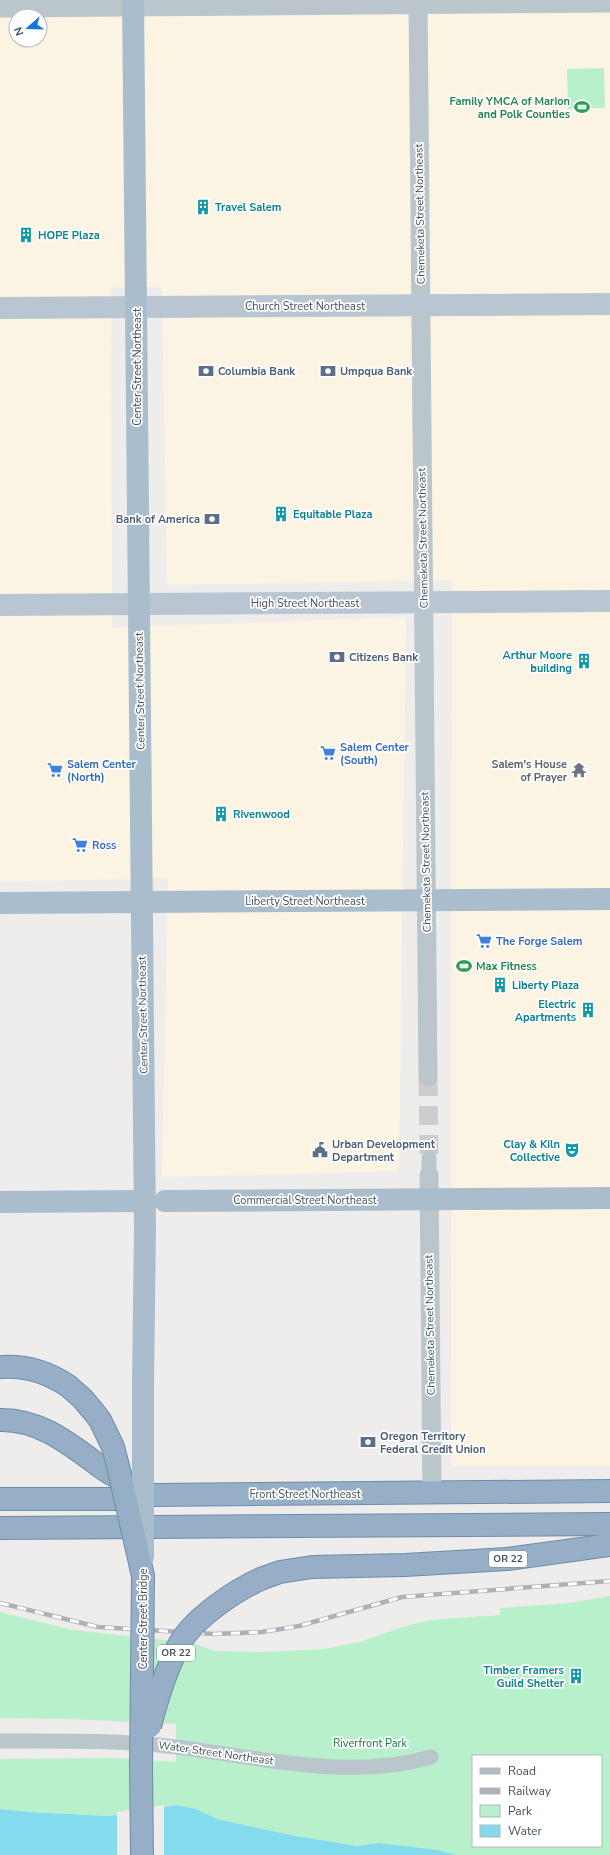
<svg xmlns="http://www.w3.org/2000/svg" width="610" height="1855" viewBox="0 0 610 1855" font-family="'Nunito Sans',sans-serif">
	<rect width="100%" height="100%" fill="#efecec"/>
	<path fill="#fcf4e3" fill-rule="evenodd" d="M0,0h610v1466h-159l1,-886 -285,5 -5,-298h-51l1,341 294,-11 -7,554 -237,6 6,-299 -168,4zM16,16h24v24h-24z"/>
	<g fill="#b7f0cb" fill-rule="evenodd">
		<polygon points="604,68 605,108 568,109 567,69"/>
		<path d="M610,1596v259h-153l-19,-5 -59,-7 -22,3 -62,-10 -79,-17 -20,-10 -19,-4 -69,11 -79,-4 -29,-3v-50l113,-1 63,4v-38l-106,-5 -70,-1v-106l73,18 120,13 22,8 50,1 59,-3 36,-7 46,-16 24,-6 70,-5v-7l69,-5zM473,1756h128v90h-128z"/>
	</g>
	<polygon fill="#83dcee" points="177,1805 196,1809 217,1819 295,1836 357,1846 379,1843 438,1850 457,1855 0,1855 0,1809 29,1812 108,1816"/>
	<polygon fill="#efecec" points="164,1805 164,1855 117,1855 117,1812"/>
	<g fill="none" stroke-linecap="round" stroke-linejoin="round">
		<polyline stroke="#cdcdcf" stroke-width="19" stroke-dasharray="19 10" stroke-linecap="butt" points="428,1077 429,1158"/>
		<defs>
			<g id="trunk">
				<path d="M0,1367c24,-2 47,5 67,18"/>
				<path d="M0,1420c42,-1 73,27 105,50 9,6 20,11 30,16"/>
				<polyline points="0,1499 121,1499 152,1495 610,1491"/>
				<polyline points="0,1528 610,1524"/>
				<polyline points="263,1578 280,1572 312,1567 405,1565 507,1559 610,1545"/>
				<polyline points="141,1765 142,1855"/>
			</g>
		</defs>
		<use href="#trunk" stroke="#6d8ca9" stroke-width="24"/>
		<g stroke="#bac5cc" stroke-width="15">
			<polyline points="429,1158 429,1175"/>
			<path d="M0,1741c59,0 117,-1 176,6 82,10 173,34 255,10"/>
		</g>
		<g stroke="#bac5cc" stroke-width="19">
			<polyline points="418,0 428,1077"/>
			<polyline points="0,8 610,3"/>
			<polyline points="429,1175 432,1493"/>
		</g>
		<g stroke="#b9c6d1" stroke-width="22">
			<polyline points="0,308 610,304"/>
			<polyline points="0,605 610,601"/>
		</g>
		<g stroke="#aabdcd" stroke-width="22">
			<polyline points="133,0 145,1229 143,1383"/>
			<polyline points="0,903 610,899"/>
			<polyline points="165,1201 610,1198"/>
			<polyline points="0,1202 145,1201"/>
		</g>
		<use href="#trunk" stroke="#96afc6" stroke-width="22"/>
		<defs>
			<polyline id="rail" points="0,1603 98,1627 214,1634 262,1632 299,1626 402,1597 610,1581"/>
		</defs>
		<use href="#rail" stroke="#aeb2b7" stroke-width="4.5"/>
		<use href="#rail" stroke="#fff" stroke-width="3" stroke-dasharray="9" stroke-linecap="butt"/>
		<defs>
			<g id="trunk-bridge">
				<polyline points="67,1385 82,1398 93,1411 100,1420 113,1447 118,1466 143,1576 141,1765"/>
				<path d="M150,1726c7,-28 16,-57 30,-83 14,-25 57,-54 83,-65"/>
			</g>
		</defs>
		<use href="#trunk-bridge" stroke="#6d8ca9" stroke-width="24" stroke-linecap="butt"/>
		<polyline stroke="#aabdcd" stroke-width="22" points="143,1557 143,1383"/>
		<use href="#trunk-bridge" stroke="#96afc6" stroke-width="22"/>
	</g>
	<defs>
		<symbol id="stadium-bare" viewBox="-9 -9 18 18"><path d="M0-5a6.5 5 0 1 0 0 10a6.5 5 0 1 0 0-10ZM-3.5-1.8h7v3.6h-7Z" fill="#2e9e5b" stroke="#fff" stroke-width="2.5" paint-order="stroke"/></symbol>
		<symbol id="building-bare" viewBox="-9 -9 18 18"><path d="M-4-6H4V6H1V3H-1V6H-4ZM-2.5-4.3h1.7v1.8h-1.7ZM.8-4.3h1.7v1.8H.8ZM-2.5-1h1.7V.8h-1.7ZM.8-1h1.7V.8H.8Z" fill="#0f9aa8" stroke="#fff" stroke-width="2.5" paint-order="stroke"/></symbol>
		<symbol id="bank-bare" viewBox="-9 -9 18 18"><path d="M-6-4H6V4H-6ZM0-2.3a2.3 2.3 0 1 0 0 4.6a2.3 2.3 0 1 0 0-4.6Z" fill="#5c6f8a" stroke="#fff" stroke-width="2.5" paint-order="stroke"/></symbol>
		<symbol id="supermarket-bare" viewBox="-9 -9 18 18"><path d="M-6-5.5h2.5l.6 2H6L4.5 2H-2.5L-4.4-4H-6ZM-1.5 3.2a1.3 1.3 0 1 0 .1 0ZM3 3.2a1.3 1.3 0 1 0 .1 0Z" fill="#3f7fe0" stroke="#fff" stroke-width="2.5" paint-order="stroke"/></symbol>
		<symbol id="temple-bare" viewBox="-9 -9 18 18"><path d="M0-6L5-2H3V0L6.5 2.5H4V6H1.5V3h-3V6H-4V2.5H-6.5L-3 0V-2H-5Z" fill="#6b7280" stroke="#fff" stroke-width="2.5" paint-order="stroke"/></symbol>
		<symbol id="civic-bare" viewBox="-9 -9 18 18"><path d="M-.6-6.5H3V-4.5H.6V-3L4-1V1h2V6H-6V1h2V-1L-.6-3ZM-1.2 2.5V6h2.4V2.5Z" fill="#5c6f8a" stroke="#fff" stroke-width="2.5" paint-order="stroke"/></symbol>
		<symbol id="theatre-bare" viewBox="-9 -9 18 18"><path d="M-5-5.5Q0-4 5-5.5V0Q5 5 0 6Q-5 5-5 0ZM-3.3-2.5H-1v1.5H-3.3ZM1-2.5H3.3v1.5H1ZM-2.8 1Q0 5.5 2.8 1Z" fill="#0f9aa8" stroke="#fff" stroke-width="2.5" paint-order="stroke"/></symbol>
	</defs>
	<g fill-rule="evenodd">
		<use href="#stadium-bare" x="571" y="96" width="22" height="22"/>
		<use href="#building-bare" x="192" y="196" width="22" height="22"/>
		<use href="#building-bare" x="15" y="224" width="22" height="22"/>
		<use href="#bank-bare" x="195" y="360" width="22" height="22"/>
		<use href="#bank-bare" x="317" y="360" width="22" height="22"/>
		<use href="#building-bare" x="270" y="503" width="22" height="22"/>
		<use href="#bank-bare" x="201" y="508" width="22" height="22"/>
		<use href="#bank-bare" x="326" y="646" width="22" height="22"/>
		<use href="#building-bare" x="573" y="650" width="22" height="22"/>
		<use href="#supermarket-bare" x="317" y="742" width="22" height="22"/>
		<use href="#supermarket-bare" x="44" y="759" width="22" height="22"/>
		<use href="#temple-bare" x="568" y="759" width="22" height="22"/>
		<use href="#building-bare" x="210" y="803" width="22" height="22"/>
		<use href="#supermarket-bare" x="69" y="834" width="22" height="22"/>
		<use href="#supermarket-bare" x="473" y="930" width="22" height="22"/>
		<use href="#stadium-bare" x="453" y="955" width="22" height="22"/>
		<use href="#building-bare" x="489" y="974" width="22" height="22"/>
		<use href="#building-bare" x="577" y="999" width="22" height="22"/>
		<use href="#civic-bare" x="309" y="1139" width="22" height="22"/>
		<use href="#theatre-bare" x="561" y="1139" width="22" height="22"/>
		<use href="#bank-bare" x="357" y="1431" width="22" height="22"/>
		<use href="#building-bare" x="565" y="1665" width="22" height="22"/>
	</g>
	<g text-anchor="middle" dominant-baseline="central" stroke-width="3.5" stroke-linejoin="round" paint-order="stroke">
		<g fill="#fff" stroke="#7c858c" stroke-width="1">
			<rect x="489" y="1551" width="38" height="16" rx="3"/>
			<rect x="157" y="1645" width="38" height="16" rx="3"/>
		</g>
		<g font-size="10" font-weight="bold" fill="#44515a">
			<text x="508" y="1559">OR 22</text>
			<text x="176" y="1653">OR 22</text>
		</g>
		<g font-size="11" font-weight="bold" fill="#27864d" stroke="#fff" text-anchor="end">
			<text x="570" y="101">Family YMCA of Marion<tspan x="570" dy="13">and Polk Counties</tspan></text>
			<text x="476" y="966" text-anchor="start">Max Fitness</text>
		</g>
		<g font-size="11" font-weight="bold" fill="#0d838f" stroke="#fff" text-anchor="start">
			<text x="215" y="207">Travel Salem</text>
			<text x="38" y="235">HOPE Plaza</text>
			<text x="293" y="514">Equitable Plaza</text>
			<text x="572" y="655" text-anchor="end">Arthur Moore<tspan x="572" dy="13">building</tspan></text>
			<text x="233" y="814">Rivenwood</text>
			<text x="512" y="985">Liberty Plaza</text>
			<text x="576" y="1004" text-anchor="end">Electric<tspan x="576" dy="13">Apartments</tspan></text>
			<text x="560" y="1144" text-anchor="end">Clay &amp; Kiln<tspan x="560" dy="13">Collective</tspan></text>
			<text x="564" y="1670" text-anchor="end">Timber Framers<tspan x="564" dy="13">Guild Shelter</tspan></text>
		</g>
		<g font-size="11" fill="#44515a" stroke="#fff">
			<text transform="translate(420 214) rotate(-91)">Chemeketa Street Northeast</text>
			<text x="305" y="306">Church Street Northeast</text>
			<text transform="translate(137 367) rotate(-90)">Center Street Northeast</text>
			<text transform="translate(423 538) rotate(-91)">Chemeketa Street Northeast</text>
			<text x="305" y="603">High Street Northeast</text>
			<text transform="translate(140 691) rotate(-91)">Center Street Northeast</text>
			<text transform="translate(426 862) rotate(-91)">Chemeketa Street Northeast</text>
			<text x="305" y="901">Liberty Street Northeast</text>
			<text transform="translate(143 1015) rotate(-91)">Center Street Northeast</text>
			<text x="305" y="1200">Commercial Street Northeast</text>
			<text transform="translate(430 1325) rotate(-91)">Chemeketa Street Northeast</text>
			<text x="305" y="1494">Front Street Northeast</text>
			<text transform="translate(143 1619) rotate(-90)">Center Street Bridge</text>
			<text transform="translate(216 1753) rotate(8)">Water Street Northeast</text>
		</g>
		<g font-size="11" font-weight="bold" fill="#4e5e75" stroke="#fff" text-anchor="start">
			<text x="218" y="371">Columbia Bank</text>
			<text x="340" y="371">Umpqua Bank</text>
			<text x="200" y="519" text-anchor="end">Bank of America</text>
			<text x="349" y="657">Citizens Bank</text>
			<text x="332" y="1144">Urban Development<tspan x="332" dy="13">Department</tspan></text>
			<text x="380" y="1436">Oregon Territory<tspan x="380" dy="13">Federal Credit Union</tspan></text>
		</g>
		<g font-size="11" font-weight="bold" fill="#366cbe" stroke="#fff" text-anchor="start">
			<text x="340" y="747">Salem Center<tspan x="340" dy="13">(South)</tspan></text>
			<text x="67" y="764">Salem Center<tspan x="67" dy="13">(North)</tspan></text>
			<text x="92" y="845">Ross</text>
			<text x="496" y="941">The Forge Salem</text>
		</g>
		<g font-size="11" font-weight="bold" fill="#5b616d" stroke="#fff" text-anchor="end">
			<text x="567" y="764">Salem's House<tspan x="567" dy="13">of Prayer</tspan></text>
		</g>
		<g font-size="11" fill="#137d44" stroke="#fff">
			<text x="370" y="1743">Riverfront Park</text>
		</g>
	</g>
	<rect x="472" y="1755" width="130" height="92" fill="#ffffff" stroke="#b4b9bd"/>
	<rect x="480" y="1768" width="20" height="6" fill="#aabdcd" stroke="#b4b9bd"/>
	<text x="508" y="1775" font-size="12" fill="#44515a">Road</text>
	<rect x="480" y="1788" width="20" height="6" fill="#aeb2b7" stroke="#b4b9bd"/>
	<text x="508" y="1795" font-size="12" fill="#44515a">Railway</text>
	<rect x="480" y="1805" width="20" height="12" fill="#b7f0cb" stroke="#b4b9bd"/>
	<text x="508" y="1815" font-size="12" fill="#44515a">Park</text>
	<rect x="480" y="1825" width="20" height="12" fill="#83dcee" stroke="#b4b9bd"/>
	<text x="508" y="1835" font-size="12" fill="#44515a">Water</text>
	<g transform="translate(28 28) rotate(250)"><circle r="19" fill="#ffffff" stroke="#b4b9bd"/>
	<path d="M0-3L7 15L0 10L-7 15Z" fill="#1276e3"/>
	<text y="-6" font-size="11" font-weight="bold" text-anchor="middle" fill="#44515a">N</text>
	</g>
</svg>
